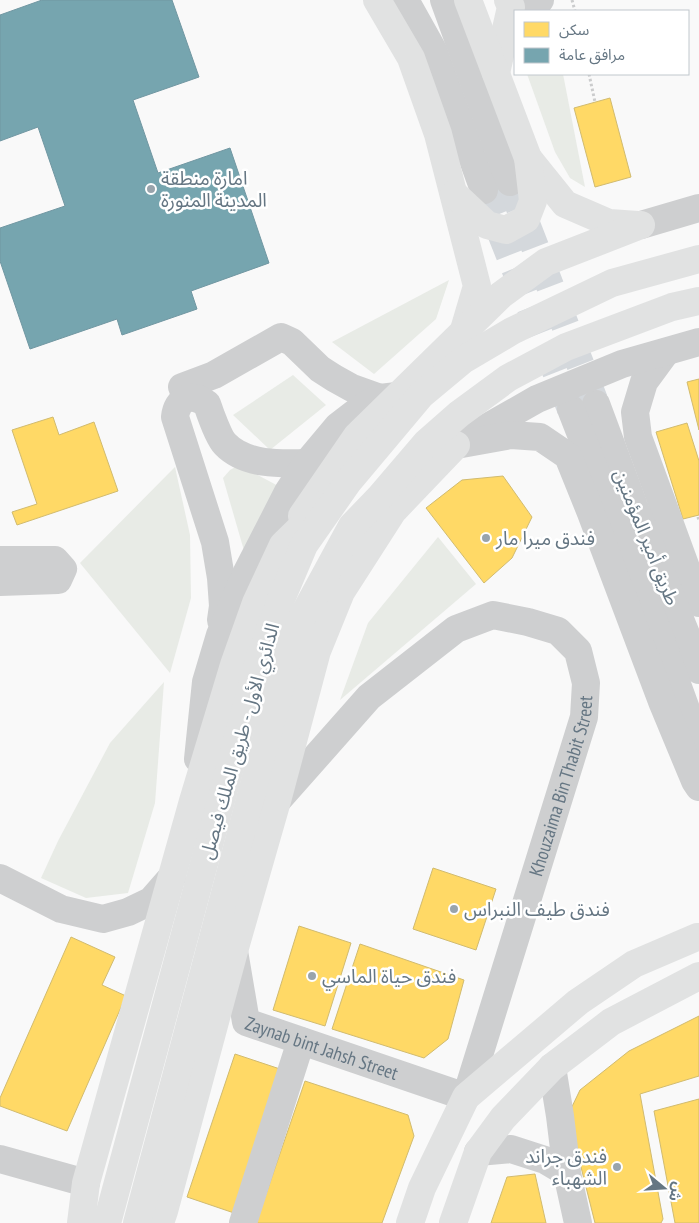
<svg xmlns="http://www.w3.org/2000/svg" width="699" height="1223" viewBox="0 0 699 1223" font-family="'PT Sans Narrow','Noto Sans Arabic',sans-serif">
	<rect width="100%" height="100%" fill="#f9f9f9"/>
	<g fill="#e8ebe6">
		<polygon points="527,74 563,74 585,187 570,178 555,152"/>
		<polygon points="449,280 436,319 374,374 332,342"/>
		<polygon points="293,375 326,405 270,450 233,415"/>
		<polygon points="239,465 282,488 245,554 223,478 230,470"/>
		<polygon points="175,467 190,535 191,598 170,673 80,563"/>
		<polygon points="438,537 476,584 340,700 368,623"/>
		<polygon points="164,682 155,803 128,893 86,898 41,878 58,841 110,743"/>
	</g>
	<g fill="#ffd966" stroke="#d1bb6f">
		<polygon points="610,98 631,177 595,187 574,108"/>
		<polygon points="699,379 699,430 687,382"/>
		<polygon points="53,417 59,435 94,422 118,491 17,525 12,512 37,504 12,430"/>
		<polygon points="687,423 699,461 699,515 683,519 656,432"/>
		<polygon points="503,476 532,517 512,558 484,583 426,508 462,480"/>
		<polygon points="433,868 496,889 476,950 413,929"/>
		<polygon points="299,926 351,943 325,1026 273,1010"/>
		<polygon points="71,937 115,957 102,985 126,996 67,1131 0,1106 0,1098"/>
		<polygon points="360,944 464,980 448,1039 424,1058 332,1029"/>
		<polygon points="699,1016 699,1076 640,1094 663,1219 661,1223 595,1223 568,1115 580,1090 629,1051"/>
		<polygon points="235,1054 289,1072 240,1215 187,1197"/>
		<polygon points="305,1081 408,1115 414,1136 382,1223 256,1223"/>
		<polygon points="699,1099 699,1223 675,1223 654,1111"/>
		<polygon points="535,1174 546,1223 491,1223 507,1177"/>
	</g>
	<polygon fill="#76a5af" stroke="#7197a2" points="42,0 172,0 199,77 133,100 158,173 230,148 269,263 191,291 197,309 122,335 117,319 30,349 0,261 0,228 65,206 38,127 0,141 0,15"/>
	<g fill="none" stroke-linecap="round" stroke-linejoin="round">
		<g stroke="#d4d8dc" stroke-width="28" stroke-dasharray="28 14" stroke-linecap="butt">
			<polyline points="510,182 594,400"/>
			<polyline points="484,190 571,409"/>
		</g>
		<g stroke="#cbcccd" stroke-width="3" stroke-dasharray="2.5 2.5" stroke-linecap="butt">
			<polyline points="572,0 575,11"/>
			<polyline points="589,74 595,102"/>
			<polyline points="698,517 699,521"/>
		</g>
		<g stroke="#cecfd0" stroke-width="28">
			<polyline points="405,0 433,50 484,190"/>
			<polyline points="444,0 510,182"/>
			<polyline points="511,7 540,0"/>
			<polyline points="641,225 699,208"/>
			<polyline points="666,352 644,382 635,412 638,437 699,603"/>
			<polyline points="188,398 182,387 214,375 281,337 292,342 320,369 334,378 352,388 380,398"/>
			<polyline points="596,404 634,506 686,634 699,670"/>
			<polyline points="571,409 657,629 698,742"/>
			<polyline points="472,436 537,399 622,364 699,342"/>
			<polyline points="456,445 511,435 540,437 568,456 591,513 663,704 695,781 699,787"/>
			<polyline points="0,560 55,560 63,569 58,580 0,582"/>
			<path d="M221,620l2,-14 -2,-28 -6,-36 -40,-125c2,-19 17,-25 32,-13 3,9 12,34 18,40 20,21 55,20 82,19"/>
			<polyline points="198,759 206,682 220,635 246,574 288,492 307,463 338,426 364,406 380,398 397,396"/>
			<polyline points="0,878 61,909 103,919 128,912 151,901 172,877"/>
			<path id="s1" d="M234,951l12,71 220,75 118,-380 2,-34 -8,-32 -20,-20 -30,-9 -35,-7 -37,14 -87,68 -92,104"/>
			<polyline points="552,1067 560,1116 567,1173 578,1223"/>
			<polyline points="478,1152 511,1149 545,1160 567,1173"/>
			<polyline points="0,1159 86,1183"/>
			<polyline points="243,1223 301,1041"/>
		</g>
		<g stroke="#e1e2e2" stroke-width="28">
			<polyline points="377,0 411,58 438,134 477,286 464,330"/>
			<polyline points="496,73 511,7 508,0"/>
			<polyline points="528,158 565,204 609,223 638,225"/>
			<polyline points="454,194 487,225 506,230 526,219 533,201 528,158 468,0"/>
			<polyline points="302,516 357,436 501,295 546,262 641,225"/>
			<polyline points="81,1223 86,1183 193,801 234,665 256,603 283,545 325,504"/>
			<polyline points="160,1223 164,1211 234,951 277,801 317,651 341,592 393,511 456,445"/>
			<polyline points="410,1223 422,1188 466,1097 578,1002 634,964 697,937"/>
			<polyline points="453,1223 478,1152 503,1118 552,1067 611,1022 699,976"/>
		</g>
		<g stroke="#e1e2e2" stroke-width="28">
			<polyline points="107,1223 259,660 282,597 304,545 348,482 421,395 463,360 512,331 612,283 699,259"/>
			<polyline points="137,1223 284,672 302,618 352,526 379,498 426,443 459,414 508,378 566,347 672,307 699,301"/>
		</g>
	</g>
	<g fill="#99a4ac" stroke="#fff" stroke-width="2">
		<circle cx="151" cy="189" r="5"/>
		<circle cx="486" cy="538" r="5"/>
		<circle cx="454" cy="909" r="5"/>
		<circle cx="312" cy="976" r="5"/>
		<circle cx="617" cy="1167" r="5"/>
	</g>
	<g text-anchor="middle" dominant-baseline="central" stroke-width="5" stroke-linejoin="round" paint-order="stroke">
		<g font-size="19" fill="#657683" stroke="#fff" text-anchor="start">
			<text x="161" y="178">امارة منطقة<tspan x="161" dy="22">المدينة المنورة</tspan></text>
			<text x="496" y="538">فندق ميرا مار</text>
			<text x="464" y="909">فندق طيف النبراس</text>
			<text x="322" y="976">فندق حياة الماسي</text>
			<text x="607" y="1156" text-anchor="end">فندق جراند<tspan x="607" dy="22">الشهباء</tspan></text>
		</g>
		<g font-size="19" fill="#657683" stroke="#fff">
			<text transform="translate(647 537) rotate(68)">طريق أمير المؤمنين</text>
			<text transform="translate(239 741) rotate(-74)">الدائري الأول - طريق الملك فيصل</text>
			<text stroke="none"><textPath href="#s1" startOffset="630">Khouzaima Bin Thabit Street</textPath></text>
			<text stroke="none"><textPath href="#s1" startOffset="152">Zaynab bint Jahsh Street</textPath></text>
		</g>
	</g>
	<rect x="514" y="10" width="175" height="65" fill="#ffffff" stroke="#c1c8cd"/>
	<rect x="524" y="22" width="25" height="15" fill="#ffd966" stroke="#c1c8cd"/>
	<text x="559" y="35" font-size="15" fill="#657683">سكن</text>
	<rect x="524" y="48" width="25" height="15" fill="#76a5af" stroke="#c1c8cd"/>
	<text x="559" y="60" font-size="15" fill="#657683">مرافق عامة</text>
	<g transform="translate(664 1188) rotate(108)" stroke="#ffffff" stroke-width="4" paint-order="stroke">
	<path d="M0-4L9 19L0 12L-9 19Z" fill="#657683"/>
	<text y="-8" font-size="14" font-weight="bold" text-anchor="middle" fill="#657683">ش</text>
	</g>
</svg>
